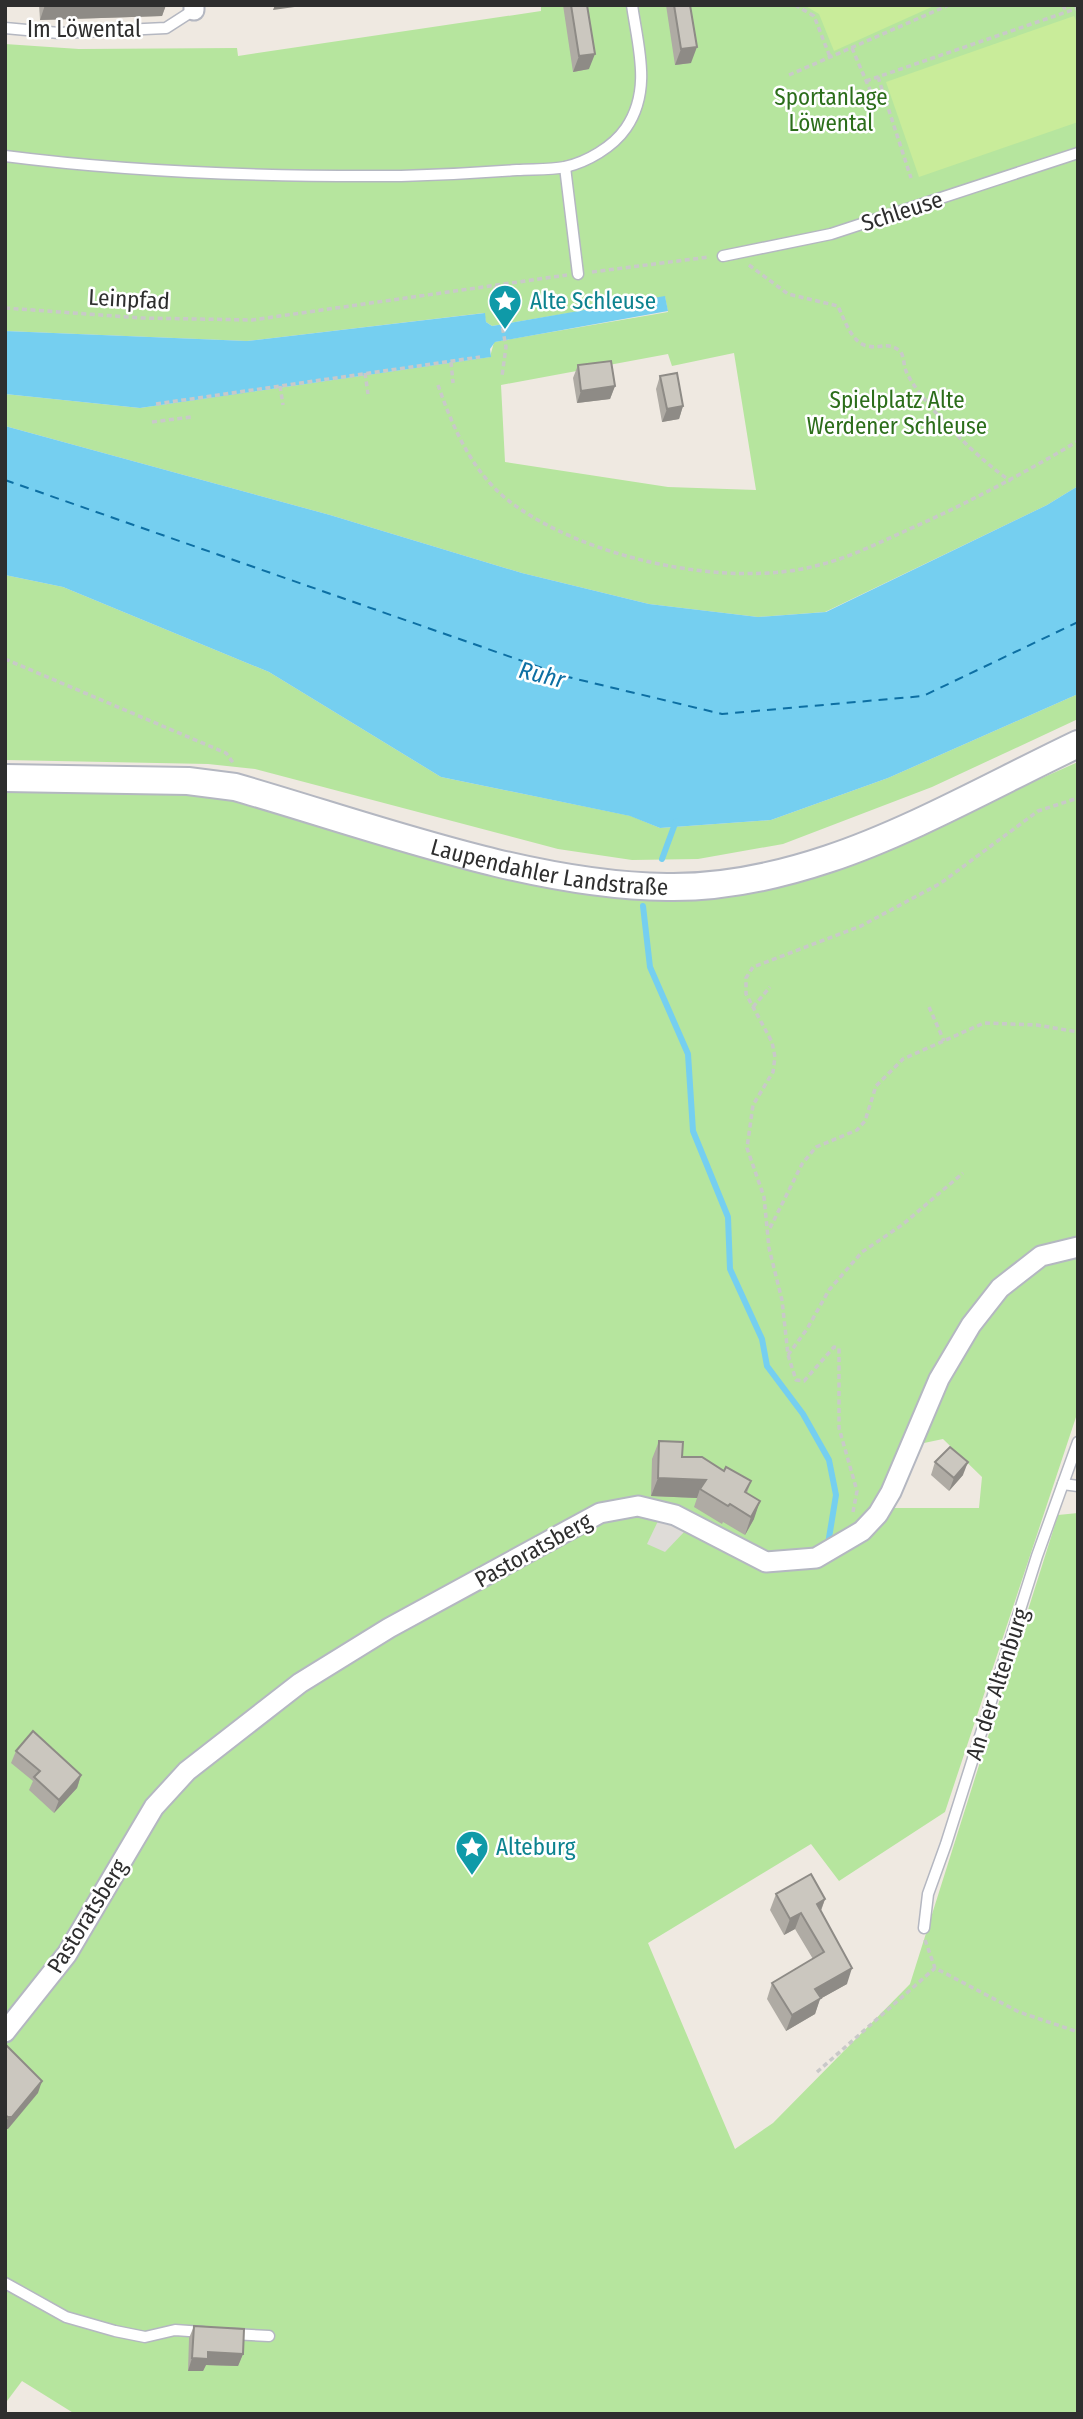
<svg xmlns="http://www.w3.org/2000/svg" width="1083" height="2419" viewBox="0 0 1083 2419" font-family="'Fira Sans Condensed',sans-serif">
	<rect width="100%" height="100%" fill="#efe9e1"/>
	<g fill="#b6e59e" fill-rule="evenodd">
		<path d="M541,5h537v481l-31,19 -222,107 -67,5 -109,-13 -127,-31 -192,-58 -325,-89v-32l135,14 350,-51 4,-15 174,-30 -3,-15 -173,29 -6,-4 -2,-9 -237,28 -242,-10v-287l74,5 158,-1 1,8 303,-45zM734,353l22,137 -88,-3 -163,-25 -4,-77 167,-31 4,12z"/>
		<polygon points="5,575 63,587 269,672 441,777 631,816 660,828 771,820 888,778 1078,694 1078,719 932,787 783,844 698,859 632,860 558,849 255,769 208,764 5,760"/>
		<path d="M1078,762v649l-133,401 -106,69 -28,-37 -163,99 87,206 38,-26 137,-139 148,-469 20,-2v901h-1003l-53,-33 -15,20 -2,13v-1625l179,2 54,8 448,98 191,-46zM943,1439l39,38 -3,31h-89l15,-61z"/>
	</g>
	<g fill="#c9ec9a">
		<polygon points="804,5 936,5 834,51 819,14"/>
		<polygon points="1074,16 1078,25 1078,122 919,177 886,82"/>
	</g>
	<polygon fill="#dfdcd8" points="659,1519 686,1530 665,1552 647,1544"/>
	<g fill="#75cff0">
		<polygon points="665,296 668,311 495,342 490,349 491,357 140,408 5,394 5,331 247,341 485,313 486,322 492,326"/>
		<polygon points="5,426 330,515 522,573 649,604 758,617 826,612 1047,505 1078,486 1078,694 888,778 771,820 660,828 630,816 441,777 269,672 63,587 5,575"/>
	</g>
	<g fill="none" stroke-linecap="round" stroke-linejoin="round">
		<g stroke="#75cff0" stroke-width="6">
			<polyline points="662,859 676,821"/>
			<polyline points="643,906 650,967 688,1054 693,1131 728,1217 730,1269 762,1339 767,1366 803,1414 829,1460 836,1495 828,1544"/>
		</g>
		<polyline stroke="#0d6fa3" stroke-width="2" stroke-dasharray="9 7" stroke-linecap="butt" points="5,480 568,677 722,714 923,696 1078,622"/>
		<defs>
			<g id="service">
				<polyline points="5,28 59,33 166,28 194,10"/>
				<path d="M5,156c132,17 263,21 396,20 39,-1 77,-3 116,-6 16,-1 33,0 48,-3 22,-5 48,-20 61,-39 26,-38 12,-81 6,-123"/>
				<polyline points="565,167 578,274"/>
				<polyline points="723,256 831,234 1078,153"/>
				<polyline points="1063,1484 1078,1486"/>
				<polyline points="924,1928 928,1894 946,1844 1037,1556 1078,1442"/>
				<polyline points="5,2283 66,2317 115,2331 145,2337 175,2330 203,2332"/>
				<polyline points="232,2334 269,2336"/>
			</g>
			<g id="minor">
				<polyline points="194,10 194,5"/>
				<polyline points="5,2032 67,1954 154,1807 187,1771 300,1683 389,1628 600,1513 638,1506 675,1515 766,1562 816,1558 862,1531 878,1514 891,1492 939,1379 971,1325 1000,1288 1041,1256 1078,1247"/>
			</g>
			<g id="secondary">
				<path id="s1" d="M5,778l183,3 47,6c133,38 294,99 432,100 54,1 110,-11 161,-28 82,-27 170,-77 250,-115"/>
			</g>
		</defs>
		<use href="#service" stroke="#b4b7c1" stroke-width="13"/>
		<use href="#minor" stroke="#b4b7c1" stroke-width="23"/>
		<use href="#secondary" stroke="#b4b7c1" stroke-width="30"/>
		<g stroke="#c9c9c9" stroke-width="3.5" stroke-dasharray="5 3.5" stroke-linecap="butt">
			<polyline points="795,5 814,16 830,57"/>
			<polyline points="1063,5 1066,12"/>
			<polyline points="852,48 870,90"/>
			<polyline points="789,75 949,5"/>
			<polyline points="878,77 911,178"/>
			<polyline points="866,81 1078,8"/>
			<path d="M749,265l39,29 50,12c6,13 14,38 30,40 13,3 19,-5 32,5 5,7 3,13 6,20 12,29 78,94 105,110"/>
			<polyline points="592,272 709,257"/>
			<polyline points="495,286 506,347 502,376"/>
			<polyline points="5,308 141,318 252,320 567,275"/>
			<polyline points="451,362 453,383"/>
			<polyline points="365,373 368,394"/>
			<path d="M438,385c15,43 34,87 71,116 74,57 220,89 310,64 29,-7 57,-21 84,-33 61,-27 118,-57 175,-91"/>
			<polyline points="280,386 283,405"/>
			<polyline points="156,404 480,357"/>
			<polyline points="152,422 191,417"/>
			<polyline points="5,659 226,753 234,764"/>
			<polyline points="753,1007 770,987"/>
			<polyline points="929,1007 944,1041"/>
			<polyline points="770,1228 802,1164 816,1147 857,1130 865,1121 876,1086 903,1059 984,1023 1037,1025 1078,1032"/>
			<polyline points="788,1355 807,1329 829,1290 862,1252 902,1225 963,1173"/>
			<polyline points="853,1512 857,1491 839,1428 839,1348 834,1347 804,1381 796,1380 788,1355 782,1300 769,1248 764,1197 747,1148 753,1105 773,1072 775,1057 772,1042 746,994 746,978 753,967 861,926 941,883 1038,811 1078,798"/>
			<polyline points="925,1940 935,1968 1019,2012 1078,2032"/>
			<polyline points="817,2072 935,1968"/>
		</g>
		<use href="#service" stroke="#fff" stroke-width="10"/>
		<use href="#minor" stroke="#fff" stroke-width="19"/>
		<use href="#secondary" stroke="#fff" stroke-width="26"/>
	</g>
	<g fill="#afaba4">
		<polygon points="39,5 166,5 162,16 40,20"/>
		<polygon points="563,5 587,5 589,69 573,72"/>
		<polygon points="666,5 690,5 691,63 675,65"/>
		<polygon points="578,365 615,386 610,399 577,403 573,378"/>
		<polygon points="660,376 683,406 679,419 662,422 656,389"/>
		<polygon points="659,1441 682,1457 724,1471 751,1481 747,1493 754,1519 745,1535 723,1522 722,1524 694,1507 697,1498 651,1496 652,1459"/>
		<polygon points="935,1462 963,1475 949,1491 931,1475"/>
		<polygon points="16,1751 81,1775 77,1788 54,1813 29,1790 33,1781 11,1763"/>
		<polygon points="776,1894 825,1899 821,1911 847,1984 820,1999 815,2014 786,2031 767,1999 772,1983 813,1959 795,1929 784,1935 770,1910"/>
		<polygon points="194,2326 243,2354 238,2366 206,2365 203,2371 188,2371 189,2338"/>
	</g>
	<g fill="#8e8b86">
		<polygon points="45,5 166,5 162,16 40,20"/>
		<polygon points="275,5 309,5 273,10"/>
		<polygon points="697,47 691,63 675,65 681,49"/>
		<polygon points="595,54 589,69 573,72 579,56"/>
		<polygon points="615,386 610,399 577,403 581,391"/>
		<polygon points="683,406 679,419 662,422 667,409"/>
		<polygon points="968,1462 963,1475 949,1491 954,1478"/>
		<polygon points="658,1478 706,1480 700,1489 697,1498 651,1496"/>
		<polygon points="760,1501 754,1519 745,1535 751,1517"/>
		<polygon points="81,1775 77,1788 54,1813 59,1800"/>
		<polygon points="825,1899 819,1915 817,1904"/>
		<polygon points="801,1913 795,1929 784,1935 790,1919"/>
		<polygon points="852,1968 847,1984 820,1999 815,2014 786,2031 792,2015 815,1989"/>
		<polygon points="42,2081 38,2093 8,2129 5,2129 5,2123 8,2117"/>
		<polygon points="208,2352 243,2354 238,2366 206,2365 203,2371 188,2371 192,2358"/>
	</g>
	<g fill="#cbc7bf" stroke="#8e8b86" stroke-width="2">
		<polygon points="571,5 587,5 595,54 579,56"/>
		<polygon points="674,5 690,5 697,47 681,49"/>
		<polygon points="611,361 615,386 581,391 578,365"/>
		<polygon points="677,373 683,406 667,409 660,376"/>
		<polygon points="659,1441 683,1442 682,1457 702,1457 724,1471 726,1467 751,1481 745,1492 760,1501 751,1517 730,1504 728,1506 700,1489 706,1480 658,1478"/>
		<polygon points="950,1447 968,1462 954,1478 935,1462"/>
		<polygon points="33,1731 81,1775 59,1800 34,1777 40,1771 16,1751"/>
		<polygon points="811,1874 825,1899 817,1904 852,1968 815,1989 821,1998 792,2015 772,1983 824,1952 801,1913 790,1919 776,1894"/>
		<polygon points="5,2044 42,2081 12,2117 8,2117 5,2115"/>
		<polygon points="194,2326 244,2329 243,2354 208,2352 208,2359 192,2358"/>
	</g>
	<defs>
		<symbol id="sight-pin" viewBox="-11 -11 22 30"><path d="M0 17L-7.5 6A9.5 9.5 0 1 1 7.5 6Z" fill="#0f9aa8" stroke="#fff"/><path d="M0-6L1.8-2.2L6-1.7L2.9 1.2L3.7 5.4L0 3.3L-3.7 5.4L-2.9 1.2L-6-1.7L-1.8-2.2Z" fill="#fff"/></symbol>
	</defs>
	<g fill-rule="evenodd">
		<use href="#sight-pin" x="486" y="282" width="38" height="52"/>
		<use href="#sight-pin" x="453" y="1828" width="38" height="52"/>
	</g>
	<g text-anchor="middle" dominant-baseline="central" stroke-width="5" stroke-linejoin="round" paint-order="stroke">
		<g font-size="23" fill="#2e2e2e" stroke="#fff">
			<text x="84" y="29">Im Löwental</text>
			<text transform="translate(902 211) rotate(-18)">Schleuse</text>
			<text transform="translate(129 299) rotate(3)">Leinpfad</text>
			<text stroke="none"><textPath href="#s1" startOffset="556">Laupendahler Landstraße</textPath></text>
			<text transform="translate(533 1550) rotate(-29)">Pastoratsberg</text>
			<text transform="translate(997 1684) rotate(-72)">An der Altenburg</text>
			<text transform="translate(87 1916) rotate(-58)">Pastoratsberg</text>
		</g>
		<g font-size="23" fill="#2c6e1b" stroke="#fff">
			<text x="831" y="97">Sportanlage<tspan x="831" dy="26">Löwental</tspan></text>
			<text x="897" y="400">Spielplatz Alte<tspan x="897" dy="26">Werdener Schleuse</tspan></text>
		</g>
		<g font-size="23" fill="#0d838f" stroke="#fff" text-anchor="start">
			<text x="530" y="301">Alte Schleuse</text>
			<text x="496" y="1847">Alteburg</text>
		</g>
		<g font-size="24" font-style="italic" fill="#0d6fa3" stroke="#fff">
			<text transform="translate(542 675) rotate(14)">Ruhr</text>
		</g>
	</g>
	<rect width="1083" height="2419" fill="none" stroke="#2e2e2e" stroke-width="14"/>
</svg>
